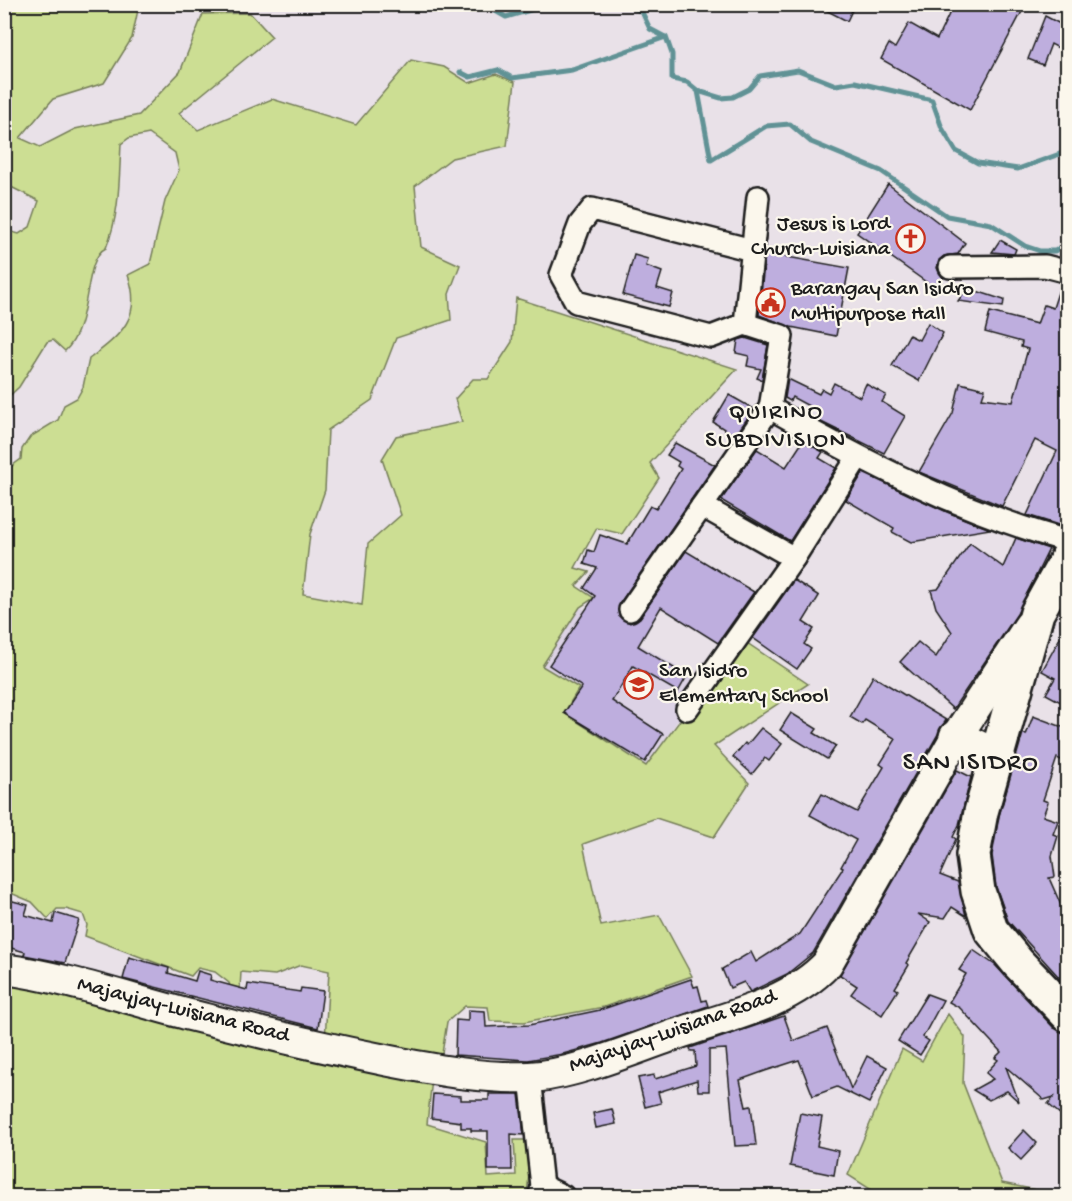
<svg xmlns="http://www.w3.org/2000/svg" width="1072" height="1201" viewBox="0 0 1072 1201" font-family="'Gochi Hand',sans-serif">
	<rect width="100%" height="100%" fill="#e9e1e8"/>
	<filter id="ink" filterUnits="userSpaceOnUse"><feTurbulence type="fractalNoise" baseFrequency=".0167" numOctaves="2"/><feDisplacementMap in="SourceGraphic" scale="12" xChannelSelector="R" yChannelSelector="G"/><feConvolveMatrix kernelMatrix="1 2 1 2 8 2 1 2 1" color-interpolation-filters="sRGB"/></filter>
	<g filter="url(#ink)">
		<polygon fill="#dcd2e5" points="580,607 703,683 647,766 563,713 542,666"/>
		<g fill="#ccde93" stroke="#747d58" stroke-width="1.5">
			<path d="M5,5h134l-7,33 -28,45 -51,16 -33,39 20,9 35,-18 64,-14 41,-43 23,-58 47,-1 22,24 -93,76 19,17 74,-31 84,26 55,-65 33,7 25,16 27,-9 19,8 -8,64 -55,12 -37,28 6,61 39,18 -11,29 2,26 -55,18 -24,62 -44,30 -3,60 -15,44 -7,60 59,11 6,-61 33,-29 -19,-56 14,-23 66,-14 -7,-23 18,-20h15l24,-37 4,-44 221,71 -87,94 9,15 -37,56 -25,-6 -22,40 14,4 -13,14 18,12 -14,9 -38,59 37,22 -15,25 82,53 95,-127 67,45 -94,62 35,37 -35,54 -58,-19 -73,26 18,82 58,-11 33,61 -88,31 -80,15 -34,-1 -2,-14 -23,-1 -18,16 -7,44 -115,-25 4,-70 -28,-6 -26,10 -34,-3 -1,17 -10,-1 -1,-5 -14,-11 -17,-4 -7,8 -106,-40 2,-11 -4,-11 -17,-5h-9l-9,10 -16,-17 -21,-9 -6,5v-427l16,-12 1,-10 8,-12 28,-17 6,-15 13,-7 6,-11 6,-28c32,-24 54,-42 39,-84l22,-11 15,-63 14,-31 -4,-17 -26,-19 -20,4 -8,6c-2,36 -1,70 -15,104 -24,11 -13,77 -41,103l-12,-11 -6,2 -28,45 -14,13v-170l14,4 11,-7 9,-26 -34,-17z"/>
			<polygon points="4,976 432,1079 427,1124 486,1142 488,1177 516,1175 514,1140 532,1140 527,1196 5,1196"/>
			<polygon points="948,1014 965,1037 963,1083 1002,1183 1041,1191 1048,1196 881,1196 848,1175 902,1049 922,1061"/>
		</g>
		<g fill="none" stroke-linecap="round" stroke-linejoin="round">
			<g stroke="#619295" stroke-width="5">
				<polyline points="483,4 506,17 551,4"/>
				<polyline points="627,4 642,12 650,29 665,37"/>
				<polyline points="460,72 470,77 498,70 512,78 572,70 666,37 672,54 672,79 687,82 698,91 711,160 766,126 790,124 811,142 881,171 947,216 991,224 1025,246 1040,251 1055,251 1068,242"/>
				<polyline points="698,91 721,98 733,97 749,89 760,76 798,70 836,85 855,82 932,100 942,128 956,151 978,163 1018,169 1068,151"/>
			</g>
		</g>
		<g fill="#beaede" stroke="#1c1c1c" stroke-width="1.5">
			<polygon points="814,4 855,4 847,21"/>
			<polygon points="954,4 1026,4 970,110 881,59 889,44 895,48 909,23 937,39"/>
			<polygon points="1045,16 1068,28 1068,53 1051,44 1043,65 1028,59"/>
			<polygon points="888,184 965,243 958,254 944,256 939,260 937,268 943,278 936,289 857,233"/>
			<polygon points="1000,240 1016,249 1014,254 992,252"/>
			<polygon points="765,253 849,268 836,336 791,327 759,315"/>
			<polygon points="634,255 648,259 646,266 662,272 657,288 673,293 669,307 623,295"/>
			<polygon points="1061,283 1068,284 1068,528 1027,515 1057,451 1035,440 1002,506 919,472 953,413 960,383 985,389 982,398 1013,402 1028,349 1021,347 1022,342 985,332 990,312 1037,324 1044,305 1053,308"/>
			<polygon points="967,288 1004,300 1003,307 958,301"/>
			<polygon points="928,323 943,333 919,381 892,366 909,335 919,340"/>
			<polygon points="745,338 768,345 762,380 757,378 761,369 747,366 749,356 736,353 738,340"/>
			<polygon points="788,379 819,394 822,389 829,393 834,383 860,397 866,384 886,395 882,402 905,416 884,453 817,420 818,411 792,397 790,401 785,398"/>
			<polygon points="729,395 754,409 735,436 713,422"/>
			<polygon points="803,441 823,452 819,458 836,468 790,541 721,500 757,449 786,467"/>
			<polygon points="675,443 715,465 620,603 619,616 630,623 640,618 686,551 754,592 718,643 661,607 638,646 687,676 678,692 633,666 612,701 663,734 645,762 564,713 582,687 549,665 595,596 584,588 597,568 584,564 588,550 594,552 600,535 627,544 650,506 656,509 681,469 677,466 679,462 667,455"/>
			<polygon points="863,473 947,512 990,529 911,542 892,532 894,528 846,500"/>
			<polygon points="1016,538 1049,549 1017,614 953,709 900,662 918,642 936,657 952,632 936,608 931,590 938,589 970,543 1003,567"/>
			<polygon points="794,580 819,596 803,622 814,629 804,644 811,649 797,669 753,638"/>
			<polygon points="1068,623 1068,706 1046,694 1055,678 1042,671"/>
			<polygon points="873,676 946,720 813,953 787,974 754,990 750,992 744,982 730,988 722,969 751,952 756,962 800,934 843,868 841,867 856,840 810,815 822,794 857,812 884,767 880,764 896,739 865,720 862,724 850,717"/>
			<polygon points="791,713 817,729 814,733 836,746 827,759 780,730"/>
			<polygon points="1033,716 1068,729 1068,763 1057,758 1043,800 1048,802 1043,816 1058,821 1053,834 1058,836 1052,856 1055,877 1049,878 1068,921 1068,987 1008,921 996,887 992,855 999,816 1023,733 1026,735"/>
			<polygon points="761,728 782,744 769,761 765,758 752,774 733,757 745,743 747,745"/>
			<polygon points="957,770 971,777 959,825 953,837 956,839 940,875 958,882 966,916 952,907 945,918 918,914 930,922 906,963 909,965 895,988 898,990 882,1015 851,994 857,986 840,975"/>
			<polygon points="9,900 28,905 25,915 53,923 55,913 79,920 65,963 24,955 25,952 4,946 4,916"/>
			<polygon points="973,950 995,965 1054,1028 1068,1033 1068,1121 1048,1104 1054,1097 1044,1100 1006,1067 1019,1102 1007,1091 989,1100 973,1090 993,1079 986,1073 998,1060 995,1058 1001,1052 960,1008 949,1002 966,974 959,970"/>
			<polygon points="129,957 169,968 168,973 195,981 198,971 211,975 210,980 247,990 248,984 300,992 301,988 323,991 318,1028 123,979"/>
			<polygon points="691,979 694,987 698,986 702,1001 706,1000 708,1006 602,1043 563,1054 528,1060 455,1055 456,1020 468,1021 468,1010 485,1011 486,1027 529,1025 600,1010"/>
			<polygon points="927,994 943,1000 923,1037 929,1041 920,1055 898,1041"/>
			<polygon points="784,1016 793,1041 827,1028 851,1089 867,1056 887,1067 869,1103 837,1087 813,1096 799,1060 765,1071 740,1080 746,1107 751,1106 756,1145 735,1146 726,1049 709,1050 709,1091 698,1091 697,1080 658,1092 661,1103 645,1107 638,1078 654,1075 655,1079 696,1066 695,1051 691,1051 690,1048"/>
			<polygon points="433,1094 461,1096 461,1100 489,1100 489,1094 519,1094 524,1135 511,1134 512,1170 488,1170 488,1131 471,1131 471,1128 461,1128 461,1122 431,1118"/>
			<polygon points="612,1109 616,1124 596,1128 593,1113"/>
			<polygon points="800,1113 822,1117 817,1146 838,1151 834,1175 790,1166"/>
			<polygon points="1024,1130 1037,1143 1021,1160 1008,1148"/>
		</g>
		<g fill="none" stroke-linecap="round" stroke-linejoin="round">
			<defs>
				<g id="street">
					<polyline points="752,250 592,209 580,224 561,275 576,302 711,337 745,324 758,197"/>
					<polyline points="950,267 1045,266 1068,272"/>
					<path d="M770,408c94,53 193,105 298,133"/>
					<polyline points="702,506 794,558"/>
					<polyline points="630,610 770,408 782,336 745,324"/>
					<polyline points="687,709 794,558 858,457"/>
					<polyline points="530,1077 542,1186 540,1196"/>
					<polyline points="542,1186 563,1196"/>
				</g>
				<path id="secondary" d="M4,969c65,9 127,31 190,47 63,16 127,31 191,44 47,9 95,19 144,17 47,-2 111,-31 157,-46 48,-16 105,-29 141,-67l129,-227 73,-111"/>
				<g id="primary">
					<polyline points="1068,557 1037,613 981,812 973,855 978,891 991,930 1018,963 1068,1015"/>
					<polyline points="956,737 998,757"/>
				</g>
			</defs>
			<use href="#street" stroke="#1c1c1c" stroke-width="26"/>
			<use href="#secondary" stroke="#1c1c1c" stroke-width="34"/>
			<use href="#primary" stroke="#1c1c1c" stroke-width="38"/>
			<use href="#street" stroke="#fbf7ec" stroke-width="21"/>
			<use href="#secondary" stroke="#fbf7ec" stroke-width="30"/>
			<use href="#primary" stroke="#fbf7ec" stroke-width="33"/>
		</g>
	</g>
	<defs>
		<symbol id="church-ring" viewBox="-11 -11 22 22"><circle r="9.5" fill="#fbf7ec" stroke="#c8321e" stroke-width="1.5"/><path d="M-1.2-6h2.4v3.5h3.3v2.4h-3.3V6h-2.4V-.1h-3.3v-2.4h3.3Z" fill="#c8321e"/></symbol>
		<symbol id="civic-ring" viewBox="-11 -11 22 22"><circle r="9.5" fill="#fbf7ec" stroke="#c8321e" stroke-width="1.5"/><path d="M-.6-6.5H3V-4.5H.6V-3L4-1V1h2V6H-6V1h2V-1L-.6-3ZM-1.2 2.5V6h2.4V2.5Z" fill="#c8321e"/></symbol>
		<symbol id="school-ring" viewBox="-11 -11 22 22"><circle r="9.5" fill="#fbf7ec" stroke="#c8321e" stroke-width="1.5"/><path d="M0-5L7-2L0 1L-7-2ZM-4 1L0 2.5L4 1V4Q0 6-4 4Z" fill="#c8321e"/></symbol>
	</defs>
	<g fill-rule="evenodd">
		<use href="#church-ring" x="894" y="222" width="33" height="33"/>
		<use href="#civic-ring" x="754" y="286" width="33" height="33"/>
		<use href="#school-ring" x="622" y="668" width="33" height="33"/>
	</g>
	<g text-anchor="middle" dominant-baseline="central" stroke-width="4.5" stroke-linejoin="round" paint-order="stroke">
		<g font-size="22" fill="#1c1c1c" stroke="#fbf7ec" text-anchor="start">
			<text x="890" y="225" text-anchor="end">Jesus is Lord<tspan x="890" dy="25">Church-Luisiana</tspan></text>
			<text x="791" y="290">Barangay San Isidro<tspan x="791" dy="25">Multipurpose Hall</tspan></text>
			<text x="659" y="672">San Isidro<tspan x="659" dy="25">Elementary School</tspan></text>
		</g>
		<g font-size="22" fill="#1c1c1c" stroke="#fbf7ec">
			<text transform="translate(183 1011) rotate(14)">Majayjay-Luisiana Road</text>
			<text transform="translate(673 1032) rotate(-19)">Majayjay-Luisiana Road</text>
		</g>
		<g font-size="24" letter-spacing="1.5" fill="#1c1c1c" stroke="#fbf7ec">
			<text x="776" y="413">QUIRINO<tspan x="776" dy="28">SUBDIVISION</tspan></text>
		</g>
		<g font-size="26" letter-spacing="1.5" fill="#1c1c1c" stroke="#fbf7ec">
			<text x="971" y="764">SAN ISIDRO</text>
		</g>
	</g>
	<rect width="1072" height="1201" fill="none" stroke="#fbf7ec" stroke-width="24"/>
	<rect x="12" y="12" width="1048" height="1177" fill="none" stroke="#1c1c1c" stroke-width="2" filter="url(#ink)"/>
</svg>
